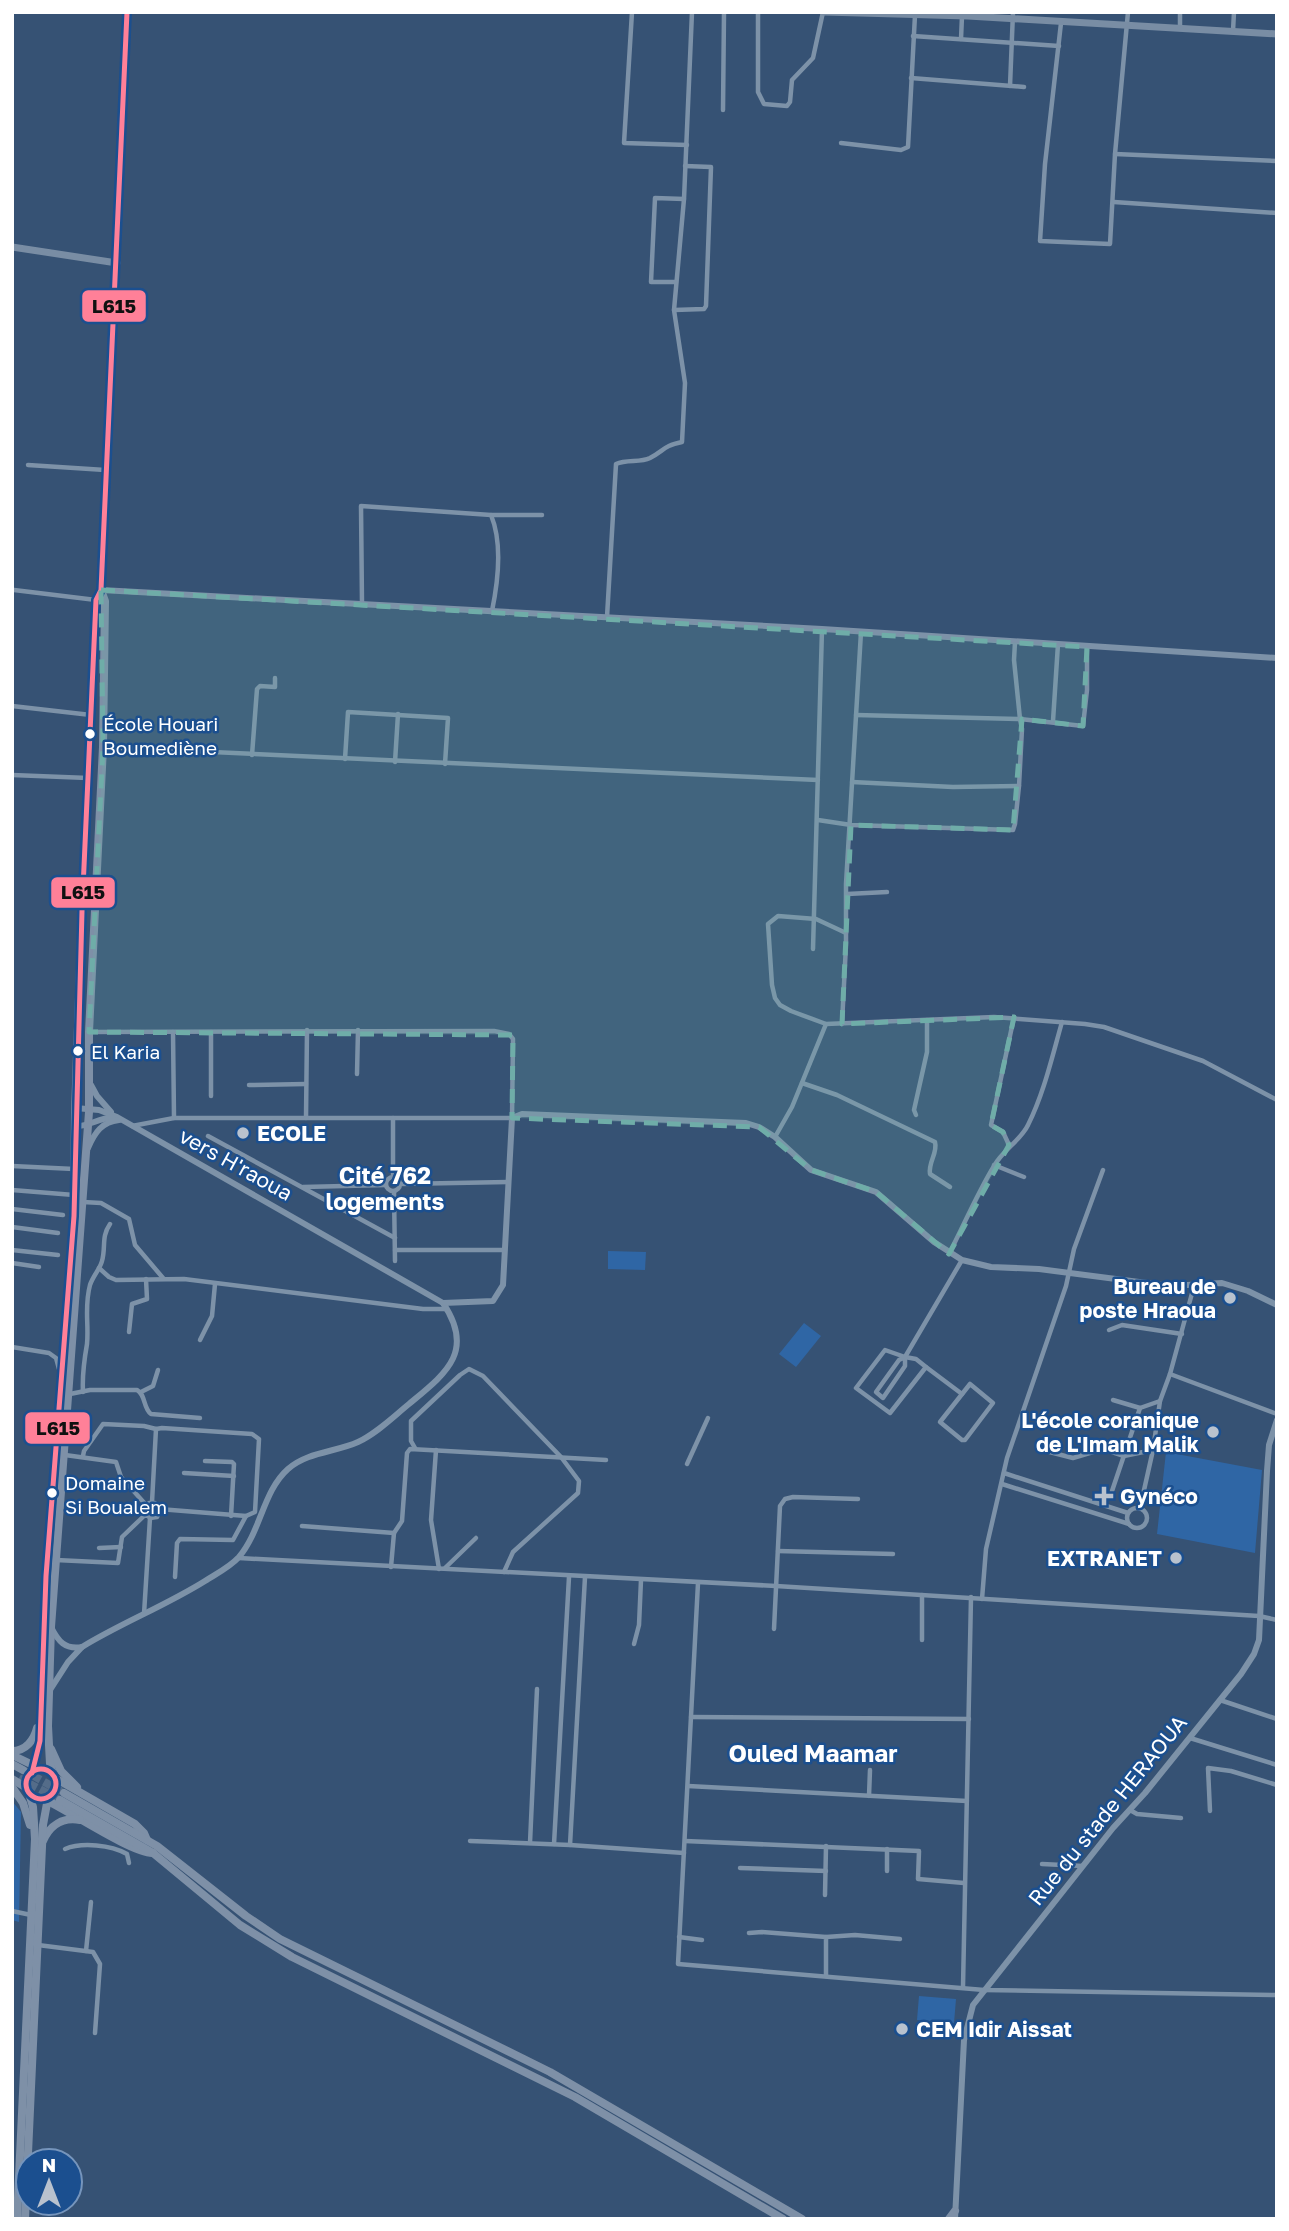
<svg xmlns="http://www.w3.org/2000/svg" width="1289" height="2231" viewBox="0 0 1289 2231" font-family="'Golos Text',sans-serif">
	<rect width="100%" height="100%" fill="#365274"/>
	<g fill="#2f66a5">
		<polygon points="608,1251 646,1252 645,1270 608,1269"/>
		<polygon points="804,1323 821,1336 796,1367 779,1354"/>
		<polygon points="1166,1452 1262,1470 1255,1553 1157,1534"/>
		<polygon points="12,1801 21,1812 19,1922 12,1920"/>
		<polygon points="919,1996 956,1999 954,2023 917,2020"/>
	</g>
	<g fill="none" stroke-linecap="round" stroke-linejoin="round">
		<g stroke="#546c89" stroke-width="8" stroke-dasharray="8 4" stroke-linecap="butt">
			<polyline points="23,1770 64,1793"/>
			<polyline points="19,1778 60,1800"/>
		</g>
		<g stroke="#7d92a8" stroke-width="4.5">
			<polyline points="632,12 624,143 687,145"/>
			<polyline points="758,12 758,92 764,104 787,106 790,102 792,80 813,58 823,12"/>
			<polyline points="1061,23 1045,164 1040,241 1110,244 1115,154 1128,12"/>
			<polyline points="1180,28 1180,12"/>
			<polyline points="1233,31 1234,12"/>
			<polyline points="913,36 1059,46"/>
			<polyline points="961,39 962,16"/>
			<polyline points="911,78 1024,87"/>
			<polyline points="1010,86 1013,12"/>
			<polyline points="723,110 724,12"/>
			<polyline points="841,143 901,150 908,147 915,15"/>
			<polyline points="1115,154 1277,161"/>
			<polyline points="1114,202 1277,213"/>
			<polyline points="676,282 651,282 655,198 684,199"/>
			<polyline points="674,310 704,309 706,306 711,167 685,166"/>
			<polyline points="28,465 105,470"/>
			<polyline points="491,515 542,515"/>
			<polyline points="14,590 96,600"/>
			<path d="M362,603l-1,-97 130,9c12,29 7,67 1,96"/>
			<path d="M607,617l9,-153c11,-5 24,-1 34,-6 15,-8 13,-12 32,-16l3,-59 -11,-73 10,-111 8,-187"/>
			<polyline points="12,706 91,715"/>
			<polyline points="856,715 1020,719 1014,660 1015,642"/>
			<polyline points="1053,721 1058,644"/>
			<polyline points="103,747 818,780"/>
			<polyline points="252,755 257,689 260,686 275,687 275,678"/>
			<polyline points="345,759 348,712 448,718 445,764"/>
			<polyline points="395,762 398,714"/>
			<polyline points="12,775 88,778"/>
			<polyline points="1019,786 1022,729 1020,719 1083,726 1087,690 1087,647"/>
			<polyline points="818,820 851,825 1013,830 1015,824 1019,786 953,787 852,782"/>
			<polyline points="847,894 887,892"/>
			<polyline points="846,933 816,919 778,916 768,924 772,985 775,998 780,1005 791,1011 826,1024 994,1017 1085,1024 1104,1027 1203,1061 1277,1100"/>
			<polyline points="813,949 822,629"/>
			<polyline points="842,1024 846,945 846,884 861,632"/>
			<polyline points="90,1032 494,1031 509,1034 513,1039 512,1118 174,1118 132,1126"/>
			<polyline points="173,1032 174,1118"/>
			<polyline points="211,1032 211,1096"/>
			<polyline points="357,1074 358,1030"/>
			<path d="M802,1083l35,12 98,47c3,11 -7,20 -5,32l20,13"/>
			<polyline points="249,1085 306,1084"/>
			<polyline points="916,1115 914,1110 927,1052 927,1020"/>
			<polyline points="306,1118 307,1030"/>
			<polyline points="208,1136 395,1238"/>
			<polyline points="775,1137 792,1107 826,1024"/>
			<polyline points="1009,1145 1003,1132 991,1125 1014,1017"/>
			<polyline points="994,1165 1024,1177"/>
			<polyline points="12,1166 74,1169"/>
			<circle cx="393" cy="1184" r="7"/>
			<polyline points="393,1177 393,1118"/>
			<polyline points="401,1184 508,1182"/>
			<polyline points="303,1187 386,1185"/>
			<polyline points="12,1190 74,1195"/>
			<polyline points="394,1192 395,1261"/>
			<polyline points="83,1202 101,1203 129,1219 135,1245 163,1278"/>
			<polyline points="12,1209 63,1215"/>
			<polyline points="12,1227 58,1233"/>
			<polyline points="12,1250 58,1255"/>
			<polyline points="395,1250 505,1250"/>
			<path d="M949,1254c15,-29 28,-60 45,-88 9,-16 27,-26 34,-41 16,-32 24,-68 34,-103"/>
			<polyline points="12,1263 39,1267"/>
			<polyline points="99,1268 109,1277 116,1280 184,1279 423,1309 446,1309"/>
			<polyline points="1109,1330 1122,1325 1182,1334"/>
			<polyline points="129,1332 132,1304 147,1299 146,1279"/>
			<polyline points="200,1340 212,1316 215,1284"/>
			<polyline points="12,1347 49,1353 56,1358 59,1369"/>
			<polyline points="905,1357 905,1366 883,1398 876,1392 899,1360 905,1357 916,1359 926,1367"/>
			<polyline points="1170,1374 1277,1414"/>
			<polygon points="970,1384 993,1403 965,1440 962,1440 940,1422"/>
			<path d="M83,1392c-1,-17 1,-31 4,-48 2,-20 -3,-37 3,-59 3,-9 10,-16 12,-24 4,-14 -1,-24 8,-37"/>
			<polyline points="141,1392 153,1386 158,1370"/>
			<path d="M70,1394l20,-4h47c9,5 6,18 14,24l49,4"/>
			<polyline points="962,1394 926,1367 890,1413 856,1388 885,1350 905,1357 962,1260"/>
			<polyline points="1113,1400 1140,1408"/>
			<polyline points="415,1448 411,1441 411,1421 460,1375 469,1369 483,1376 561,1457 579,1481 578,1493 513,1552 504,1572"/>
			<polyline points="1038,1449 1073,1458 1103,1449 1124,1456 1153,1450 1160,1401 1170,1374 1194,1286"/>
			<polyline points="436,1450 431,1520 439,1569"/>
			<polyline points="65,1455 116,1462 121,1477 147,1506"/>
			<polyline points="83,1456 84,1451 103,1424 144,1426 156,1429"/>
			<polyline points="205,1461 232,1462 234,1464 231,1516"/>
			<polyline points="687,1464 708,1418"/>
			<polyline points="184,1473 234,1476"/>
			<polyline points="1004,1473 1128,1513"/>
			<polyline points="1002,1484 1129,1524"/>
			<polyline points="1112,1491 1140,1408 1160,1401"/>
			<polyline points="152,1502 156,1429 162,1428 252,1434 259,1439 255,1512 246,1516 159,1509"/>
			<circle cx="1137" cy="1518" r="10"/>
			<polyline points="1140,1508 1153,1450"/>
			<polyline points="302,1526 394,1533"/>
			<polyline points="99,1548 121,1547"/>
			<polyline points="778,1551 893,1554"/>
			<polyline points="239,1558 776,1586 1259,1616 1277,1620"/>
			<path d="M56,1560l62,3 4,-26 24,-23 3,-11h6c4,4 5,9 2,14l-7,1 -4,-4"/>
			<polyline points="391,1567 394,1533 402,1521 407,1453 410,1449 606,1460"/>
			<polyline points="445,1568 476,1538"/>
			<polyline points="175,1577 177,1543 180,1539 233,1540 246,1516"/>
			<polyline points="698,1583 678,1964 984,1990 1277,1995"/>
			<polyline points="982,1599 986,1549 1007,1458 1066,1286 1074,1249 1103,1170"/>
			<polyline points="144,1614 150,1518"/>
			<polyline points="774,1629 780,1506 785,1499 793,1497 858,1499"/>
			<polyline points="922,1640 922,1595"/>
			<polyline points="634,1644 639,1625 641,1580"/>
			<polyline points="1220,1700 1277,1719"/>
			<polyline points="691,1717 969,1719"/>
			<polyline points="1190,1738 1277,1765"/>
			<polyline points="688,1786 967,1801"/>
			<polyline points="869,1796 870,1770"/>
			<polyline points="1130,1810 1137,1814 1181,1818"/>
			<polyline points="1210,1811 1208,1768 1231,1771 1277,1785"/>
			<polyline points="470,1841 570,1845 684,1853"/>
			<polyline points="685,1841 919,1851 918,1879 964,1883"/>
			<polyline points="530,1843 537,1689"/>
			<polyline points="554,1844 569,1577"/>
			<polyline points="570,1845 585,1577"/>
			<path d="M65,1849c17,-7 46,-4 62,5l2,9"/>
			<polyline points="1042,1864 1083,1866"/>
			<polyline points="740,1868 826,1871"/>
			<polyline points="887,1871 887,1849"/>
			<polyline points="825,1895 826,1846"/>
			<polyline points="12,1911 31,1915"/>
			<polyline points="749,1933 762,1932 826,1937 826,1976"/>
			<polyline points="679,1937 702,1940"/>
			<polyline points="826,1937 855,1935 900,1939"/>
			<polyline points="38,1945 93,1952 100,1964 95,2033"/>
			<polyline points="86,1951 91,1902"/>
			<polyline points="963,1987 971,1597"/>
		</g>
		<g stroke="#7d92a8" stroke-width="6">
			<polyline points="101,590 822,629 1277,658"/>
			<polyline points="91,1085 97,1096 111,1112"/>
			<path d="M75,1108l24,2 18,7 326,186c33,49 2,71 -34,101 -16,13 -32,29 -51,38 -22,10 -51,10 -70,27 -25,22 -27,62 -49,88 -9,10 -23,17 -34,24 -40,25 -84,42 -123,66"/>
			<path d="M75,1126c15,1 25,-10 41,-8"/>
			<path d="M88,1148c7,-16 14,-26 31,-28"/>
			<polyline points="443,1303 493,1301 503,1285 512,1118 522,1114 746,1123 759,1127 775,1137 811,1170 876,1192 934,1242 962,1260 991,1267 1039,1269 1170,1286 1222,1283 1248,1291 1277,1305"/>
			<path d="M50,1690l18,-28 14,-15c-17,3 -24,-6 -31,-20"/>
			<polyline points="955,2219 964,2040 973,2005 1113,1828 1145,1793 1241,1674 1254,1654 1259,1640 1267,1471 1269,1445 1277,1420"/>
		</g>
		<g stroke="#798da4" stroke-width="7">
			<polyline points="824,12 968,16 1277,34"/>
			<polyline points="12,247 117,263"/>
			<polyline points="101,590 127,12"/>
		</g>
		<g stroke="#7e90a7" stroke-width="8">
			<polyline points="51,1749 61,1771 77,1787"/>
			<path d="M12,1751c14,0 22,-11 25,-23"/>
			<polyline points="12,1755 39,1768"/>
			<polyline points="12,1764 23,1770"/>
			<circle cx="41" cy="1784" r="15"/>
			<polyline points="32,1773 40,1741 46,1576 74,1216 75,1113 82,911 96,600 101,590"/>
			<polyline points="54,1776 50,1764 48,1726 51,1627 89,1112 89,1032 103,747 105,601 101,590"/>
			<polyline points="55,1778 135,1824 144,1833 147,1840"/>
			<polyline points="12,1779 27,1788"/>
			<polyline points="12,1787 23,1803 30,1825"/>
			<polyline points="64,1793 157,1846 246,1916 280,1939 550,2072 802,2219"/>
			<path d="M44,1799c24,11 89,55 109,54"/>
			<polyline points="60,1800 153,1853 240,1925 292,1957 575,2097 783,2219"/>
			<path d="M43,1841c7,-16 20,-24 37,-21"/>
			<polyline points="17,2219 35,1839 33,1807 29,1793"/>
			<polyline points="25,2219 43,1825 48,1798"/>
			<polyline points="949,2219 955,2211"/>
		</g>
		<defs>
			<g id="bus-1">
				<circle cx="41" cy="1784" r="15"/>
				<polyline points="32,1773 40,1741 46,1576 74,1216 82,911 96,600 101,590 127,12"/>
			</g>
		</defs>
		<use href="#bus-1" stroke="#1b4f8f" stroke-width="10"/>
		<use href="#bus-1" stroke="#ff8098" stroke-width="5"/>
	</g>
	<path fill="#6fada8" fill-opacity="0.2" stroke="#6fada8" stroke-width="5" stroke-dasharray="14 9" stroke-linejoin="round" d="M101,590l986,57 -4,79 -61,-7 -9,111 -162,-5 -9,199 172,-7 -23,108 12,7 6,13 -60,109 -73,-62 -65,-22 -52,-43 -247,-9 1,-83 -424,-3 14,-285z"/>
	<g fill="#fff" stroke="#1b4f8f" stroke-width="2.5">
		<circle cx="90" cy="734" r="6"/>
		<circle cx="78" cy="1051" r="6"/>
		<circle cx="52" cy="1493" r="6"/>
	</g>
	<g fill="#b9c2ce" stroke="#1b4f8f" stroke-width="2.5">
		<circle cx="243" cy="1133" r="7"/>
		<circle cx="1230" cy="1298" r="7"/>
		<circle cx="1213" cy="1432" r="7"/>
		<path d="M1100.5 1485.5h7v7h7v7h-7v7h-7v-7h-7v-7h7z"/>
		<circle cx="1176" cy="1558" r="7"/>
		<circle cx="902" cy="2029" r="7"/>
	</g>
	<g text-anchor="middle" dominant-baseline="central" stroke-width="5" stroke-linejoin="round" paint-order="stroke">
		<g font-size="19" fill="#fff" stroke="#1b4f8f" text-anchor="start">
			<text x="103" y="723">École Houari<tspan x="103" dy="24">Boumediène</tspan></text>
			<text x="91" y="1051">El Karia</text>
			<text x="65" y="1482">Domaine<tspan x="65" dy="24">Si Boualem</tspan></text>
		</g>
		<g font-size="21" font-weight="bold" fill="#fff" stroke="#1b4f8f" text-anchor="start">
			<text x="257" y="1133">ECOLE</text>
			<text x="1216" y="1286" text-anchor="end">Bureau de<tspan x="1216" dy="24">poste Hraoua</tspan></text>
			<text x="1199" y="1420" text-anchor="end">L'école coranique<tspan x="1199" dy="24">de L'Imam Malik</tspan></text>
			<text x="1120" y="1496">Gynéco</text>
			<text x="1162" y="1558" text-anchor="end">EXTRANET</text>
			<text x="916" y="2029">CEM Idir Aissat</text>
		</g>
		<g font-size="21" fill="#fff" stroke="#1b4f8f">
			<text transform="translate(236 1164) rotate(29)">vers H'raoua</text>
			<text transform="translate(1107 1810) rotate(-51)">Rue du stade HERAOUA</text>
		</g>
		<g font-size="23" font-weight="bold" fill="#fff" stroke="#1b4f8f">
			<text x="385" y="1175">Cité 762<tspan x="385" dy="26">logements</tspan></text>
		</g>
		<g font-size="24" font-weight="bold" fill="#fff" stroke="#1b4f8f">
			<text x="813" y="1752">Ouled Maamar</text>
		</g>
	</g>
	<g stroke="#1b4f8f" stroke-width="2.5">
		<rect x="81" y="289" width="66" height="34" rx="7" fill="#ff8098"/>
		<rect x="50" y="876" width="66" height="33" rx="7" fill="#ff8098"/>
		<rect x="24" y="1411" width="67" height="34" rx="7" fill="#ff8098"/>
	</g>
	<g font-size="19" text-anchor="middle" font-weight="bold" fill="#111">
		<text x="114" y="313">L615</text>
		<text x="83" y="899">L615</text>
		<text x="58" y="1435">L615</text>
	</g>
	<rect width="1289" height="2231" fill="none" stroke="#ffffff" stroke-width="28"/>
	<g transform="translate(49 2182)"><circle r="33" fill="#1b4f8f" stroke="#7695bc" stroke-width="2"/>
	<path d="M0-5L12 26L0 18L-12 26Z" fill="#b9c2ce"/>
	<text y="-10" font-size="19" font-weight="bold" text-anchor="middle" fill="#ffffff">N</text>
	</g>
</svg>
